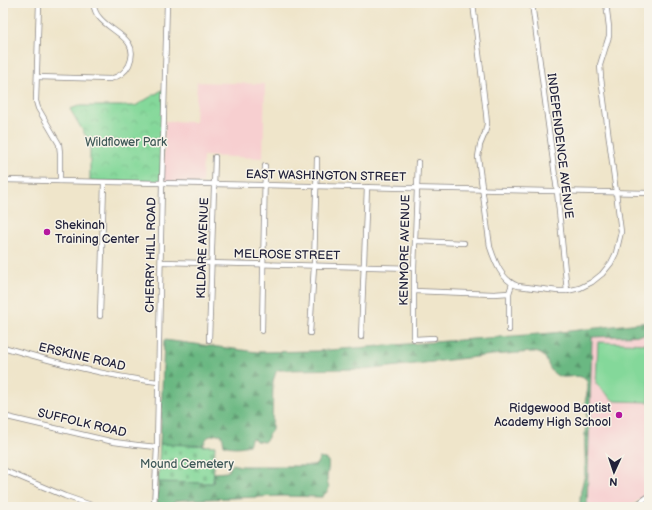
<svg xmlns="http://www.w3.org/2000/svg" width="652" height="510" viewBox="0 0 652 510" font-family="'Balsamiq Sans',sans-serif">
	<defs>
		<pattern id="forest-firs" width="22" height="20" patternUnits="userSpaceOnUse"><rect width="22" height="20" fill="#6bb882"/><path d="M5 1l3.5 6h-7zM16 11l3.5 6h-7z" fill="#58956c"/></pattern>
		<pattern id="cemetery-stones" width="16" height="16" patternUnits="userSpaceOnUse"><rect width="16" height="16" fill="#84d89a"/><path d="M2 7V4a2 2 0 0 1 4 0v3zM10 15v-3a2 2 0 0 1 4 0v3z" fill="#72b986"/></pattern>
		<pattern id="park-crowns" width="20" height="18" patternUnits="userSpaceOnUse"><rect width="20" height="18" fill="#84d89a"/><path d="M2 6a3 3 0 1 1 6 0M12 15a3 3 0 1 1 6 0" fill="none" stroke="#72b986"/></pattern>
	</defs>
	<rect width="100%" height="100%" fill="#f7f3e8"/>
	<filter id="ink" filterUnits="userSpaceOnUse"><feTurbulence type="fractalNoise" baseFrequency=".025" numOctaves="2"/><feDisplacementMap in="SourceGraphic" scale="8" xChannelSelector="R" yChannelSelector="G"/><feConvolveMatrix kernelMatrix="1 2 1 2 8 2 1 2 1" color-interpolation-filters="sRGB"/></filter>
	<filter id="wash" filterUnits="userSpaceOnUse"><feTurbulence type="fractalNoise" baseFrequency=".012" numOctaves="4" result="noise"/><feDisplacementMap in="SourceGraphic" scale="16" xChannelSelector="R" yChannelSelector="G"/><feGaussianBlur stdDeviation="0.9" result="paint"/><feColorMatrix in="noise" values="0 0 0 0 0 0 0 0 0 0 0 0 0 0 0 0 0 1.4 0 .05"/><feComposite in="paint" operator="in"/></filter>
	<g filter="url(#wash)">
		<rect width="100%" height="100%" fill="#efe5ca"/>
		<g fill="#f7cfd0">
			<polygon points="197,82 265,84 263,158 203,156 202,183 163,182 165,121 195,122"/>
			<polygon points="649,335 649,493 628,507 587,507 592,337"/>
		</g>
		<g fill="url(#forest-firs)" stroke="#466d5e">
			<path d="M649,322v13l-57,2 -5,170h-7c0,-7 0,-14 2,-21 1,-5 3,-10 3,-15 1,-12 -1,-25 0,-37 0,-6 2,-12 2,-18 -1,-4 -2,-8 -2,-12 0,-7 6,-18 1,-24 -8,-9 -22,2 -31,-6 -11,-8 -4,-20 -22,-22l-41,3 -119,14 -95,1 -2,2 -3,9 -1,49 -4,5v3l-4,4 -8,-1 -3,-3 -2,1 -2,6c-7,2 -18,3 -25,0l-1,-6 -2,-5c-3,0 -13,2 -14,4 -1,0 -2,5 -2,5l-4,3 -41,-2 4,-104 93,12 59,-1 236,-18z"/>
			<path d="M319,458l6,1 3,2c2,9 -4,17 1,26l-1,4 -6,6 -39,-1 -101,4 -7,1 -1,1v5h-17l1,-25 55,1 1,-10 13,-1 6,-8 7,2h70l7,-2z"/>
		</g>
		<polygon fill="url(#cemetery-stones)" stroke="#537d6a" points="160,444 215,446 213,483 158,482"/>
		<polygon fill="url(#park-crowns)" stroke="#537d6a" points="164,89 161,182 90,181 90,143 70,109 79,106 135,106"/>
		<polygon fill="#84d89a" stroke="#537d6a" points="598,342 649,344 649,402 614,401 596,384"/>
	</g>
	<g filter="url(#ink)">
		<g fill="none" stroke-linecap="round" stroke-linejoin="round">
			<defs>
				<g id="minor">
					<polyline points="39,3 36,101 38,108 59,144 60,153 60,181"/>
					<path d="M473,3l13,110 1,11 -2,9 -5,12 -2,12 12,90c5,15 12,34 28,39l40,5h9l13,-3 12,-6 10,-8 9,-11 5,-10 5,-21 -5,-40 -15,-114 -1,-13 9,-29v-9l-3,-24"/>
					<polyline points="532,3 557,191 567,291"/>
					<path d="M37,77l73,2c8,-2 15,-6 19,-14 12,-27 -18,-32 -30,-48 -4,-4 -5,-9 -6,-14"/>
					<polyline points="418,162 414,268 414,339 434,338"/>
					<polyline points="3,180 162,183 649,193"/>
					<polyline points="415,241 464,243"/>
					<polyline points="161,262 414,268"/>
					<polyline points="414,291 494,294 509,293"/>
					<polyline points="100,316 104,183"/>
					<polyline points="509,330 509,293 512,284"/>
					<polyline points="262,331 265,166"/>
					<polyline points="310,333 314,266 317,159"/>
					<polyline points="361,337 367,187"/>
					<polyline points="209,340 215,157"/>
					<path d="M3,347c51,15 102,29 155,35"/>
					<polyline points="3,416 114,442 137,445 157,447"/>
					<polyline points="3,470 65,496 91,505 116,507"/>
					<polyline points="154,507 157,447 162,183 167,3"/>
					<polyline points="633,507 649,496"/>
				</g>
			</defs>
			<use href="#minor" stroke="#888482" stroke-width="6"/>
			<use href="#minor" stroke="#fff" stroke-width="4.5"/>
		</g>
	</g>
	<g fill="#b5179e" stroke="#f7f3e8" stroke-width="1.5">
		<circle cx="47" cy="232" r="4"/>
		<circle cx="619" cy="415" r="4"/>
	</g>
	<g text-anchor="middle" dominant-baseline="central" stroke-width="3" stroke-linejoin="round" paint-order="stroke">
		<g font-size="12" fill="#3f5958" stroke="#f7f3e8">
			<text x="126" y="142">Wildflower Park</text>
			<text x="187" y="464">Mound Cemetery</text>
		</g>
		<g font-size="12" fill="#22223b" stroke="#f7f3e8">
			<text transform="translate(560 146) rotate(83)">INDEPENDENCE AVENUE</text>
			<text transform="translate(326 176) rotate(1)">EAST WASHINGTON STREET</text>
			<text transform="translate(203 248) rotate(-88)">KILDARE AVENUE</text>
			<text transform="translate(405 250) rotate(-89)">KENMORE AVENUE</text>
			<text transform="translate(151 255) rotate(-89)">CHERRY HILL ROAD</text>
			<text transform="translate(287 255) rotate(1)">MELROSE STREET</text>
			<text transform="translate(82 357) rotate(13)">ERSKINE ROAD</text>
			<text transform="translate(82 423) rotate(13)">SUFFOLK ROAD</text>
		</g>
		<g font-size="12" fill="#22223b" stroke="#f7f3e8" text-anchor="start">
			<text x="55" y="225">Shekinah<tspan x="55" dy="14">Training Center</tspan></text>
			<text x="611" y="408" text-anchor="end">Ridgewood Baptist<tspan x="611" dy="14">Academy High School</tspan></text>
		</g>
	</g>
	<rect width="652" height="510" fill="none" stroke="#f7f3e8" stroke-width="16"/>
	<g transform="translate(614 472) rotate(183)" stroke="#f7f3e8" stroke-width="3" paint-order="stroke">
	<path d="M0-3L7 15L0 10L-7 15Z" fill="#22223b"/>
	<text y="-6" font-size="11" font-weight="bold" text-anchor="middle" fill="#22223b">N</text>
	</g>
</svg>
